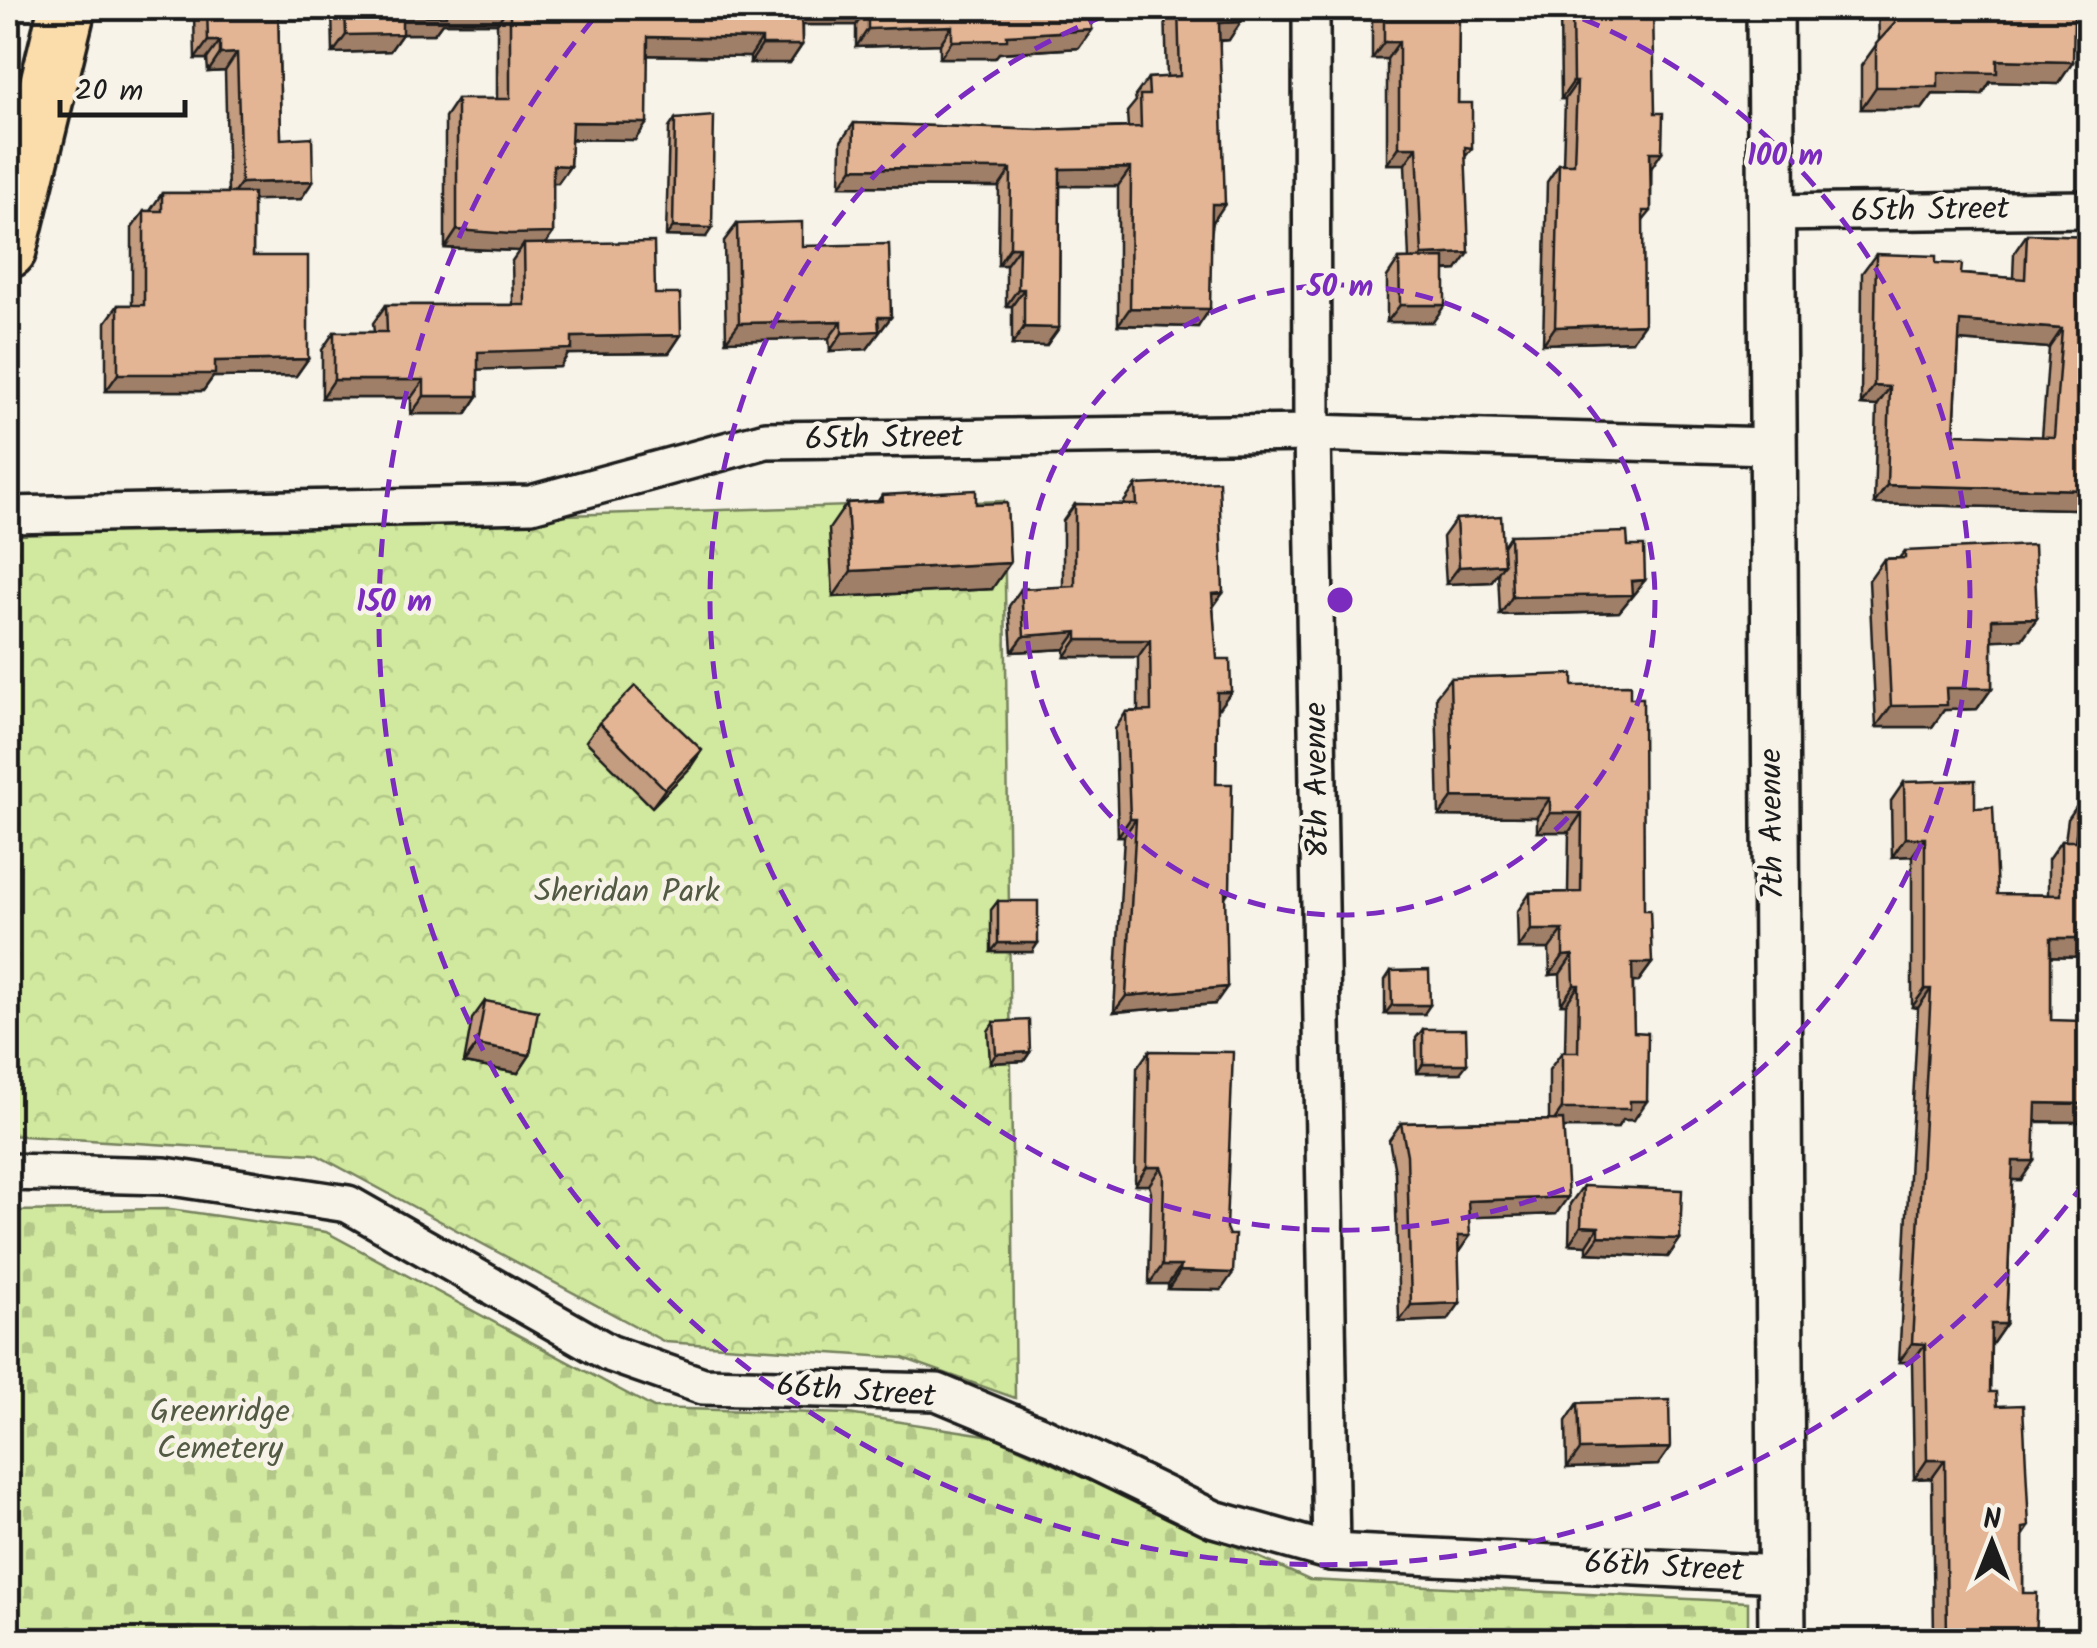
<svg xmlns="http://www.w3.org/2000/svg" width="2097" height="1648" viewBox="0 0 2097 1648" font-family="Kalam,sans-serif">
	<defs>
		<pattern id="forest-crowns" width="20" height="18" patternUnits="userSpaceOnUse" patternTransform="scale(2.5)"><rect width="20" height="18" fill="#d0e99e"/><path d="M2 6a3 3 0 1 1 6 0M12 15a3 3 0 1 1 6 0" fill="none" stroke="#b2c788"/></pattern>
		<pattern id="cemetery-stones" width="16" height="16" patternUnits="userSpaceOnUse" patternTransform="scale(2.5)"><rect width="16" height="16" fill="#d0e99e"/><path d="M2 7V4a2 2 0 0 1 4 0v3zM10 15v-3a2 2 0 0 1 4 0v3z" fill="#b2c788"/></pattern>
	</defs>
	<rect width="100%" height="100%" fill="#f7f3e8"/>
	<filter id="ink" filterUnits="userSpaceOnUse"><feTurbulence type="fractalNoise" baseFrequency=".01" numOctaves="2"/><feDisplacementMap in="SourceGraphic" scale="20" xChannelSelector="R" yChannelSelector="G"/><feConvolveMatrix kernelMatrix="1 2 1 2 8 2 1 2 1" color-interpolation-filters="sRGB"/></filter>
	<g filter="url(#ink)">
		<polygon fill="url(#forest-crowns)" stroke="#76825d" stroke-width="2.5" points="1004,501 1015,1398 903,1358 665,1342 315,1154 8,1135 8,533"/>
		<polygon fill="url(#cemetery-stones)" stroke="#76825d" stroke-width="2.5" points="170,1209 326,1232 654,1408 848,1414 992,1436 1309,1580 1748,1602 1748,1640 8,1640 8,1211"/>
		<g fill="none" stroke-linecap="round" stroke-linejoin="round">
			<defs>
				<g id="minor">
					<polyline points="1311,8 1312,433 1331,1552"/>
					<polyline points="1770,213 2090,209"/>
					<polyline points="8,515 531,504 766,440 1312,433 1770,446"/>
					<polyline points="8,1172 165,1176 348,1204 609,1353 703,1386 937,1392 1043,1436 1214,1519 1331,1552 1781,1574"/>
				</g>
				<polyline id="tertiary" points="1770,8 1782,1640"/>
				<polyline id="primary" points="8,250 67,8"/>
			</defs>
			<use href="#minor" stroke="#1c1c1c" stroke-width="42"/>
			<use href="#tertiary" stroke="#1c1c1c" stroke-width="52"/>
			<use href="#primary" stroke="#1c1c1c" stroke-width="62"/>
			<use href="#minor" stroke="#f7f3e8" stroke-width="35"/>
			<use href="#tertiary" stroke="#f7f3e8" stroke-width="45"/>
			<use href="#primary" stroke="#fbddab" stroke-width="55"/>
		</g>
		<g fill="#c49c7f" stroke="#1c1c1c" stroke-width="2.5" fill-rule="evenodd">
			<polygon points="197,8 278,8 281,139 301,199 253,200 253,256 308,359 296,376 213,377 203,391 106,391 106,322 118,305 132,305 132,228 144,211 150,211 162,193 228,193 225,71 208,72 207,59 195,59 194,13"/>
			<polygon points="332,8 1102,8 1102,9 1091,25 1079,48 999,53 995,58 940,58 940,44 856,47 856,25 802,25 802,45 790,63 750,63 750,57 648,55 635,140 571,139 570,166 558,183 553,183 553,233 546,243 655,294 681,335 669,353 568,354 560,367 478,369 478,396 466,414 411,414 411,398 322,398 322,350 334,332 374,332 373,323 386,305 513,305 512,261 519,251 445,248 445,117 457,99 497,99 497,23 442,23 434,34 402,34 390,51 333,53"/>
			<polygon points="1165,8 1241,8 1229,40 1220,41 1213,222 1198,327 1118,325 1118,186 1060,186 1059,328 1046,346 1012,345 1012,306 1006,306 1006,265 998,265 999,187 840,186 841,141 854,123 1039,130 1128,127 1127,112 1136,101 1135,96 1148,78 1167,77"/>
			<polygon points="1378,8 1459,8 1458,103 1472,148 1465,157 1457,270 1445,271 1433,322 1387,322 1387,277 1399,259 1409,259 1405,164 1387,164 1387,59 1372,59 1372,15"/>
			<polygon points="1560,8 1653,8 1651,211 1643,221 1632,341 1543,344 1547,182 1559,164 1563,164 1565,99 1561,99"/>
			<polygon points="1878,8 2065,8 2073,62 2058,84 1990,82 1982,95 1933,94 1922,109 1861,109 1861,66 1879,41"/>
			<polygon points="675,119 706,237 666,236 669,128"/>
			<polygon points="737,224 891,317 867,349 830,351 829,338 726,341 724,241"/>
			<path d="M2027,234l61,2 -12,273 -202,-5 3,-98 -16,-1 1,-132 14,-19 60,9 25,11 52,4 1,-25zM1959,341l90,7 -7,89 -88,-3z"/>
			<polygon points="1136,485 1213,607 1219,708 1217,708 1216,784 1230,890 1225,897 1215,1004 1114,1012 1124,836 1118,836 1115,729 1126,712 1138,711 1138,657 1065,657 1065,649 1012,652 1009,606 1021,589 1063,587 1063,521 1075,504 1124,505 1124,502"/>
			<polygon points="882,495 976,504 992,589 833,597 829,529 847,503 878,501"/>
			<polygon points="1456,519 1503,546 1510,535 1628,546 1645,580 1619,612 1500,615 1498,571 1491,582 1446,584 1443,537"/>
			<polygon points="1905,551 2037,618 2022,639 1992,640 1992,688 1977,709 1944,710 1932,727 1876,727 1869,580 1884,559 1899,558"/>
			<polygon points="1450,678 1573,686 1630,698 1644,910 1652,963 1638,982 1633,982 1634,1120 1622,1120 1617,1128 1563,1128 1556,1214 1469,1217 1459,1251 1448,1320 1399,1322 1395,1172 1389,1140 1401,1123 1549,1120 1549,1070 1562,1052 1565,1052 1566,1004 1561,1004 1560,974 1550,975 1549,949 1518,949 1517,912 1530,893 1568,892 1569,832 1537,832 1537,817 1439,816 1436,696"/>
			<polygon points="599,723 690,768 652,807 586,741"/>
			<polygon points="1904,782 1975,808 1997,894 2048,895 2048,860 2061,841 2065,841 2068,819 2081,800 2090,800 2090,957 2051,956 2051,1020 2081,1049 2084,1122 2035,1122 2021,1180 2012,1180 2006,1324 1993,1343 1991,1343 1990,1392 1997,1406 2029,1527 2023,1536 2023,1593 2035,1640 1934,1640 1932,1478 1914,1479 1912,1362 1899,1362 1918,1008 1912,1007 1912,856 1892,857 1891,801"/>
			<polygon points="998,901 1032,952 991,952 991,910"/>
			<polygon points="1391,971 1424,1014 1385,1014 1385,980"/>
			<polygon points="485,1001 530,1055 518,1073 464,1063 472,1019"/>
			<polygon points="994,1022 1030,1052 1024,1061 990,1063 988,1031"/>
			<polygon points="1423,1029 1460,1073 1417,1073 1416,1038"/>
			<polygon points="1149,1051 1221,1290 1168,1289 1168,1284 1149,1284 1151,1193 1149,1185 1135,1185 1137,1068"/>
			<polygon points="1583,1186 1680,1239 1668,1257 1587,1253 1587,1245 1569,1244 1570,1204"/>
			<polygon points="1578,1403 1670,1448 1658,1465 1567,1468 1566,1421"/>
		</g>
		<g fill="#a07f68" stroke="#1c1c1c" stroke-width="2.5">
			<polygon points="444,8 508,8 497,23 442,23 434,34 402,34 390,51 333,53 346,35 402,16"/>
			<polygon points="801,8 868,8 856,25 789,25"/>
			<polygon points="1091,9 1102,9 1090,26"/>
			<polygon points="1241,22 1229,40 1207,41 1219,23"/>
			<polygon points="952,26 940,44 856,47 868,29"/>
			<polygon points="1092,30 1079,48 999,53 995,58 940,58 952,41 1007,35"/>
			<polygon points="648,37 762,39 750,57 636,55"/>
			<polygon points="208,41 220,41 207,59 195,59"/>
			<polygon points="1384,42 1399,42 1387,59 1372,59"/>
			<polygon points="762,45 802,45 790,63 750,63"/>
			<polygon points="237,53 225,71 208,72 220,54"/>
			<polygon points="1997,60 2073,62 2058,84 1990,82 1982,95 1933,94 1922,109 1861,109 1876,87"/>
			<polygon points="1573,82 1577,82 1565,99 1561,99"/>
			<polygon points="572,122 647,123 635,140 559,139"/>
			<polygon points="1399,147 1417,147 1405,164 1387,164"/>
			<polygon points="1650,152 1662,152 1650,170"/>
			<polygon points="553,165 570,166 558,183 541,183"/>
			<polygon points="853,168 1011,169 999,187 840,186"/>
			<polygon points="1131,168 1118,186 1048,186 1060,169"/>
			<polygon points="313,181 301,199 228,201 241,183"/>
			<polygon points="1212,204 1225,204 1213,222 1200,222"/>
			<polygon points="673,227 712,228 706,237 666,236"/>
			<polygon points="457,230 553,233 541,250 524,244 519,251 445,248"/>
			<polygon points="1010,247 1019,247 1006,265 998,265"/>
			<polygon points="1469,253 1457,270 1410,272 1422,255"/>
			<polygon points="1018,289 1024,289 1012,306 1006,306"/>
			<polygon points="1400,305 1445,305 1433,322 1387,322"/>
			<polygon points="1130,308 1210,309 1198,327 1118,325"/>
			<polygon points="878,317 891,317 867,349 830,351 842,333"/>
			<polygon points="842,321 829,338 726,341 739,323"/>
			<polygon points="1960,321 2062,329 2049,348 1947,340"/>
			<polygon points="1644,324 1632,341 1543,344 1555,327"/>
			<polygon points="1024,327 1059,328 1046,346 1012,345"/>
			<polygon points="681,335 669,353 568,354 560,367 466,370 478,352 572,337"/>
			<polygon points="308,359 296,376 213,377 203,391 106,391 118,374 215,361"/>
			<polygon points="334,380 424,380 411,398 322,398"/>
			<polygon points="1874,386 1890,387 1877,406 1861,405"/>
			<polygon points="424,396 478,396 466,414 411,414"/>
			<polygon points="1887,485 2089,490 2076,509 1874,504"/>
			<polygon points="1010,563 992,589 833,597 851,571"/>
			<polygon points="1504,564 1491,582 1446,584 1459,567"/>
			<polygon points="1645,580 1619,612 1500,615 1512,597"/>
			<polygon points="1223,593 1211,610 1212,594"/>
			<polygon points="2037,618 2022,639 1977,641 1992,619"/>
			<polygon points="1077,632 1065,649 1012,652 1024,636"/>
			<polygon points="1077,640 1150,640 1138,657 1065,657"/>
			<polygon points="1946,688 1992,688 1977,709 1944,710 1932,727 1876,727 1891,706"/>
			<polygon points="1217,692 1231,692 1219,708 1205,709"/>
			<polygon points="702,750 690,768 652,807 665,789"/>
			<polygon points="1453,797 1550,798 1537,817 1439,816"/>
			<polygon points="1550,813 1582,813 1569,832 1537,832"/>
			<polygon points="1130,819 1136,819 1124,836 1118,836"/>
			<polygon points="1905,838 1925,838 1912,856 1892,857"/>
			<polygon points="1531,930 1563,930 1549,949 1518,949"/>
			<polygon points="2051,938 2090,938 2090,957 2038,956"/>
			<polygon points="998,943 1038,943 1032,952 991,952"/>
			<polygon points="1573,955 1560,974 1550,975 1563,956"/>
			<polygon points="1632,963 1652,963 1638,982 1619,982"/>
			<polygon points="1574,985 1579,985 1566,1004 1561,1004"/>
			<polygon points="1227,987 1215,1004 1114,1012 1126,996"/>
			<polygon points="1925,989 1931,989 1918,1008 1912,1007"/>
			<polygon points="1392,1005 1430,1005 1424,1014 1385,1014"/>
			<polygon points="477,1045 530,1055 518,1073 464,1063"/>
			<polygon points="1030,1052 1024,1061 990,1063 996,1054"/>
			<polygon points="1423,1064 1467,1064 1460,1073 1417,1073"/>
			<polygon points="1630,1101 1647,1101 1634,1120 1622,1120 1617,1128 1549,1128 1562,1109"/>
			<polygon points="2036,1103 2090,1104 2090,1115 2084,1122 2023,1121"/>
			<polygon points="2013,1161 2034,1161 2021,1180 2000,1180"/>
			<polygon points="1147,1167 1161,1167 1149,1185 1135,1185"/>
			<polygon points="1568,1197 1556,1214 1456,1218 1468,1201"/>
			<polygon points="1581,1226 1599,1227 1587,1245 1569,1244"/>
			<polygon points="1458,1236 1470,1236 1458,1253"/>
			<polygon points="1599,1236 1680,1239 1668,1257 1587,1253"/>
			<polygon points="1162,1266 1181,1266 1168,1284 1149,1284"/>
			<polygon points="1180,1271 1233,1273 1221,1290 1168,1289"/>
			<polygon points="1460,1303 1448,1320 1399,1322 1411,1305"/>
			<polygon points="1991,1324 2006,1324 1993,1343 1978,1343"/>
			<polygon points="1912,1343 1925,1344 1912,1362 1899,1362"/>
			<polygon points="1670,1448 1658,1465 1567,1468 1580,1450"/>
			<polygon points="1927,1460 1945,1460 1932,1478 1914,1479"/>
		</g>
		<g fill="#e4b594" stroke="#1c1c1c" stroke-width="2.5" fill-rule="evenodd">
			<polygon points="207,8 278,8 281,139 312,137 313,181 241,183 237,53 220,54 220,41 208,41"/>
			<polygon points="345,8 446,8 446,16 402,16 402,34 346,35"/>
			<polygon points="510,8 801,8 802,45 762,45 762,39 648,37 647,123 572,122 570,166 553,165 553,233 510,234 457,230 457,99 510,99"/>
			<polygon points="868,8 1102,8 1102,9 1091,9 1092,30 1007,35 1007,40 952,41 952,26 868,29"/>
			<polygon points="1178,8 1241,8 1241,22 1219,23 1225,204 1212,204 1210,309 1130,308 1131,168 1060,169 1059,328 1024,327 1024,289 1018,289 1019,247 1010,247 1011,169 853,168 854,123 1039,130 1141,127 1140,95 1149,95 1148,78 1180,76"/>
			<polygon points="1384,8 1459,8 1458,103 1472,103 1472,148 1465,147 1469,253 1422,255 1417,147 1399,147 1399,42 1384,42"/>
			<polygon points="1572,8 1653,8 1655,113 1663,113 1662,152 1650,152 1651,211 1643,211 1644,324 1555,327 1559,164 1574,164 1577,82 1573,82"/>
			<polygon points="1894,8 2065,8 2065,14 2074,14 2073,62 1997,60 1997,73 1938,72 1938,87 1876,87 1876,44 1895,23"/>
			<polygon points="714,116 712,228 673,227 675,119"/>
			<polygon points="162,193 253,193 253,256 308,256 308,359 215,361 215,374 118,374 118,305 144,305 144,211 162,211"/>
			<polygon points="802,222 802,246 889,244 891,317 878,317 879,331 842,333 842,321 739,323 737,224"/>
			<path d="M2027,234l61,2 -2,51h4l-1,203 -202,-5 3,-98 -16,-1 2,-132 60,2v7l26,1 -1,10 64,5zM1960,321l102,8 -8,108 -100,-3z"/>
			<polygon points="654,242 655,294 680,294 681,335 572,337 572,349 478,352 478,396 424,396 424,380 334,380 334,332 387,332 386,305 525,305 524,244"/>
			<polygon points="1445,258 1445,305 1400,305 1399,259"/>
			<polygon points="1219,481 1223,593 1212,594 1217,659 1230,659 1231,692 1217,692 1216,784 1232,784 1230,890 1225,890 1227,987 1126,996 1136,819 1130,819 1126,712 1151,711 1150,640 1077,640 1077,632 1024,636 1021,589 1075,586 1075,504 1137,505 1136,485"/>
			<polygon points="976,490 976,504 1007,503 1010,563 851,571 847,503 882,501 882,495"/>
			<polygon points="1501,516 1504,564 1459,567 1456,519"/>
			<polygon points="1627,532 1628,546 1644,546 1645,580 1631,581 1632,595 1512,597 1510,535"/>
			<polygon points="2034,545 2037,618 1992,619 1992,688 1946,688 1947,705 1891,706 1884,559 1905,558 1905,551"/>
			<polygon points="1573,674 1573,686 1630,685 1630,698 1643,698 1644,910 1650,910 1652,963 1632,963 1634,1032 1648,1033 1647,1101 1630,1101 1630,1109 1562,1109 1562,1052 1578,1052 1579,985 1574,985 1573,955 1563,956 1563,930 1531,930 1530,893 1581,892 1582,813 1550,813 1550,798 1453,797 1450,678"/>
			<polygon points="635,686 702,750 665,789 599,723"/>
			<polygon points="1975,780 1975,808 1993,807 1997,894 2061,895 2061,841 2075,841 2081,800 2090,800 2090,938 2051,938 2051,1020 2082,1021 2081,1049 2090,1049 2090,1104 2036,1103 2034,1161 2013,1161 2006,1324 1991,1324 1990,1392 1996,1392 1997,1406 2023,1405 2029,1527 2023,1528 2023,1593 2037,1593 2035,1640 1947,1640 1945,1460 1927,1460 1925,1344 1912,1343 1931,989 1925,989 1925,838 1905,838 1904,782"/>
			<rect x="998" y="901" width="40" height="42"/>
			<polygon points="1429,970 1430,1005 1392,1005 1391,971"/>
			<polygon points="485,1001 538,1011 530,1055 477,1045"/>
			<polygon points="1029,1020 1030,1052 996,1054 994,1022"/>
			<polygon points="1423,1029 1466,1029 1467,1064 1423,1064"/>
			<polygon points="1149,1051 1233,1052 1226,1228 1229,1235 1235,1235 1233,1273 1180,1271 1181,1266 1162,1266 1164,1175 1161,1167 1147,1167"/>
			<polygon points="1563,1120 1568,1197 1468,1201 1470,1236 1458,1236 1460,1303 1411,1305 1407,1155 1401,1123"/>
			<polygon points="1583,1186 1682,1190 1680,1239 1599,1236 1599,1227 1581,1226"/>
			<polygon points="1669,1400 1670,1448 1580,1450 1578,1403"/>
		</g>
	</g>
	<g fill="none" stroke="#7b2cbf" stroke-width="5" stroke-dasharray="18 12">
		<circle cx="1340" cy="600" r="315"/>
		<path d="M1555 8A630 630 0 1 1 1125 8"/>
		<path d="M2085 1182A946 946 0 1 1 600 11"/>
	</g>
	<g text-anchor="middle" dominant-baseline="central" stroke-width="9" stroke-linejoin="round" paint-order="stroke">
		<g font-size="32" fill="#1c1c1c" stroke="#f7f3e8">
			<text transform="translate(1930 211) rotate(-1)">65th Street</text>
			<text transform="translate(884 439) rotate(-1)">65th Street</text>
			<text transform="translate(1318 780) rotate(-91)">8th Avenue</text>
			<text transform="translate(1773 824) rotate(-91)">7th Avenue</text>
			<text transform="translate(856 1392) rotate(4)">66th Street</text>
			<text transform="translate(1664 1568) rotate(3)">66th Street</text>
		</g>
		<g font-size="32" fill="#525a43" stroke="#f7f3e8">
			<text x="627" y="892">Sheridan Park</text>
			<text x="220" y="1412">Greenridge<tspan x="220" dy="37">Cemetery</tspan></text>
		</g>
	</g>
	<circle cx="1340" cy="600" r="15" fill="#7b2cbf" stroke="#f7f3e8" stroke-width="5"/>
	<g font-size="30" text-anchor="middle" font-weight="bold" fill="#7b2cbf" stroke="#f7f3e8" stroke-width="9" stroke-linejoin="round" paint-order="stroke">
		<text x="1785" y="165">100 m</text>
		<text x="1340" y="296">50 m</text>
		<text x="394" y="611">150 m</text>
	</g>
	<rect width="2097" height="1648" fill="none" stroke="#f7f3e8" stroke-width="40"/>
	<rect x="20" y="20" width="2057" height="1608" fill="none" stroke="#1c1c1c" stroke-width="4" filter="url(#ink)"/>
	<g transform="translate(1992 1543)" stroke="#f7f3e8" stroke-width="8" paint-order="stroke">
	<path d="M0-8L18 38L0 25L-18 38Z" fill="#1c1c1c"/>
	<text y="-15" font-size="28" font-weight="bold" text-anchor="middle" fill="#1c1c1c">N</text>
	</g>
	<path d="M60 100v15h125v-15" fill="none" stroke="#1c1c1c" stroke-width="5"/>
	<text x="75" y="100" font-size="30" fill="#1c1c1c" stroke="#f7f3e8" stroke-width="8" paint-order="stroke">20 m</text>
</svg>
